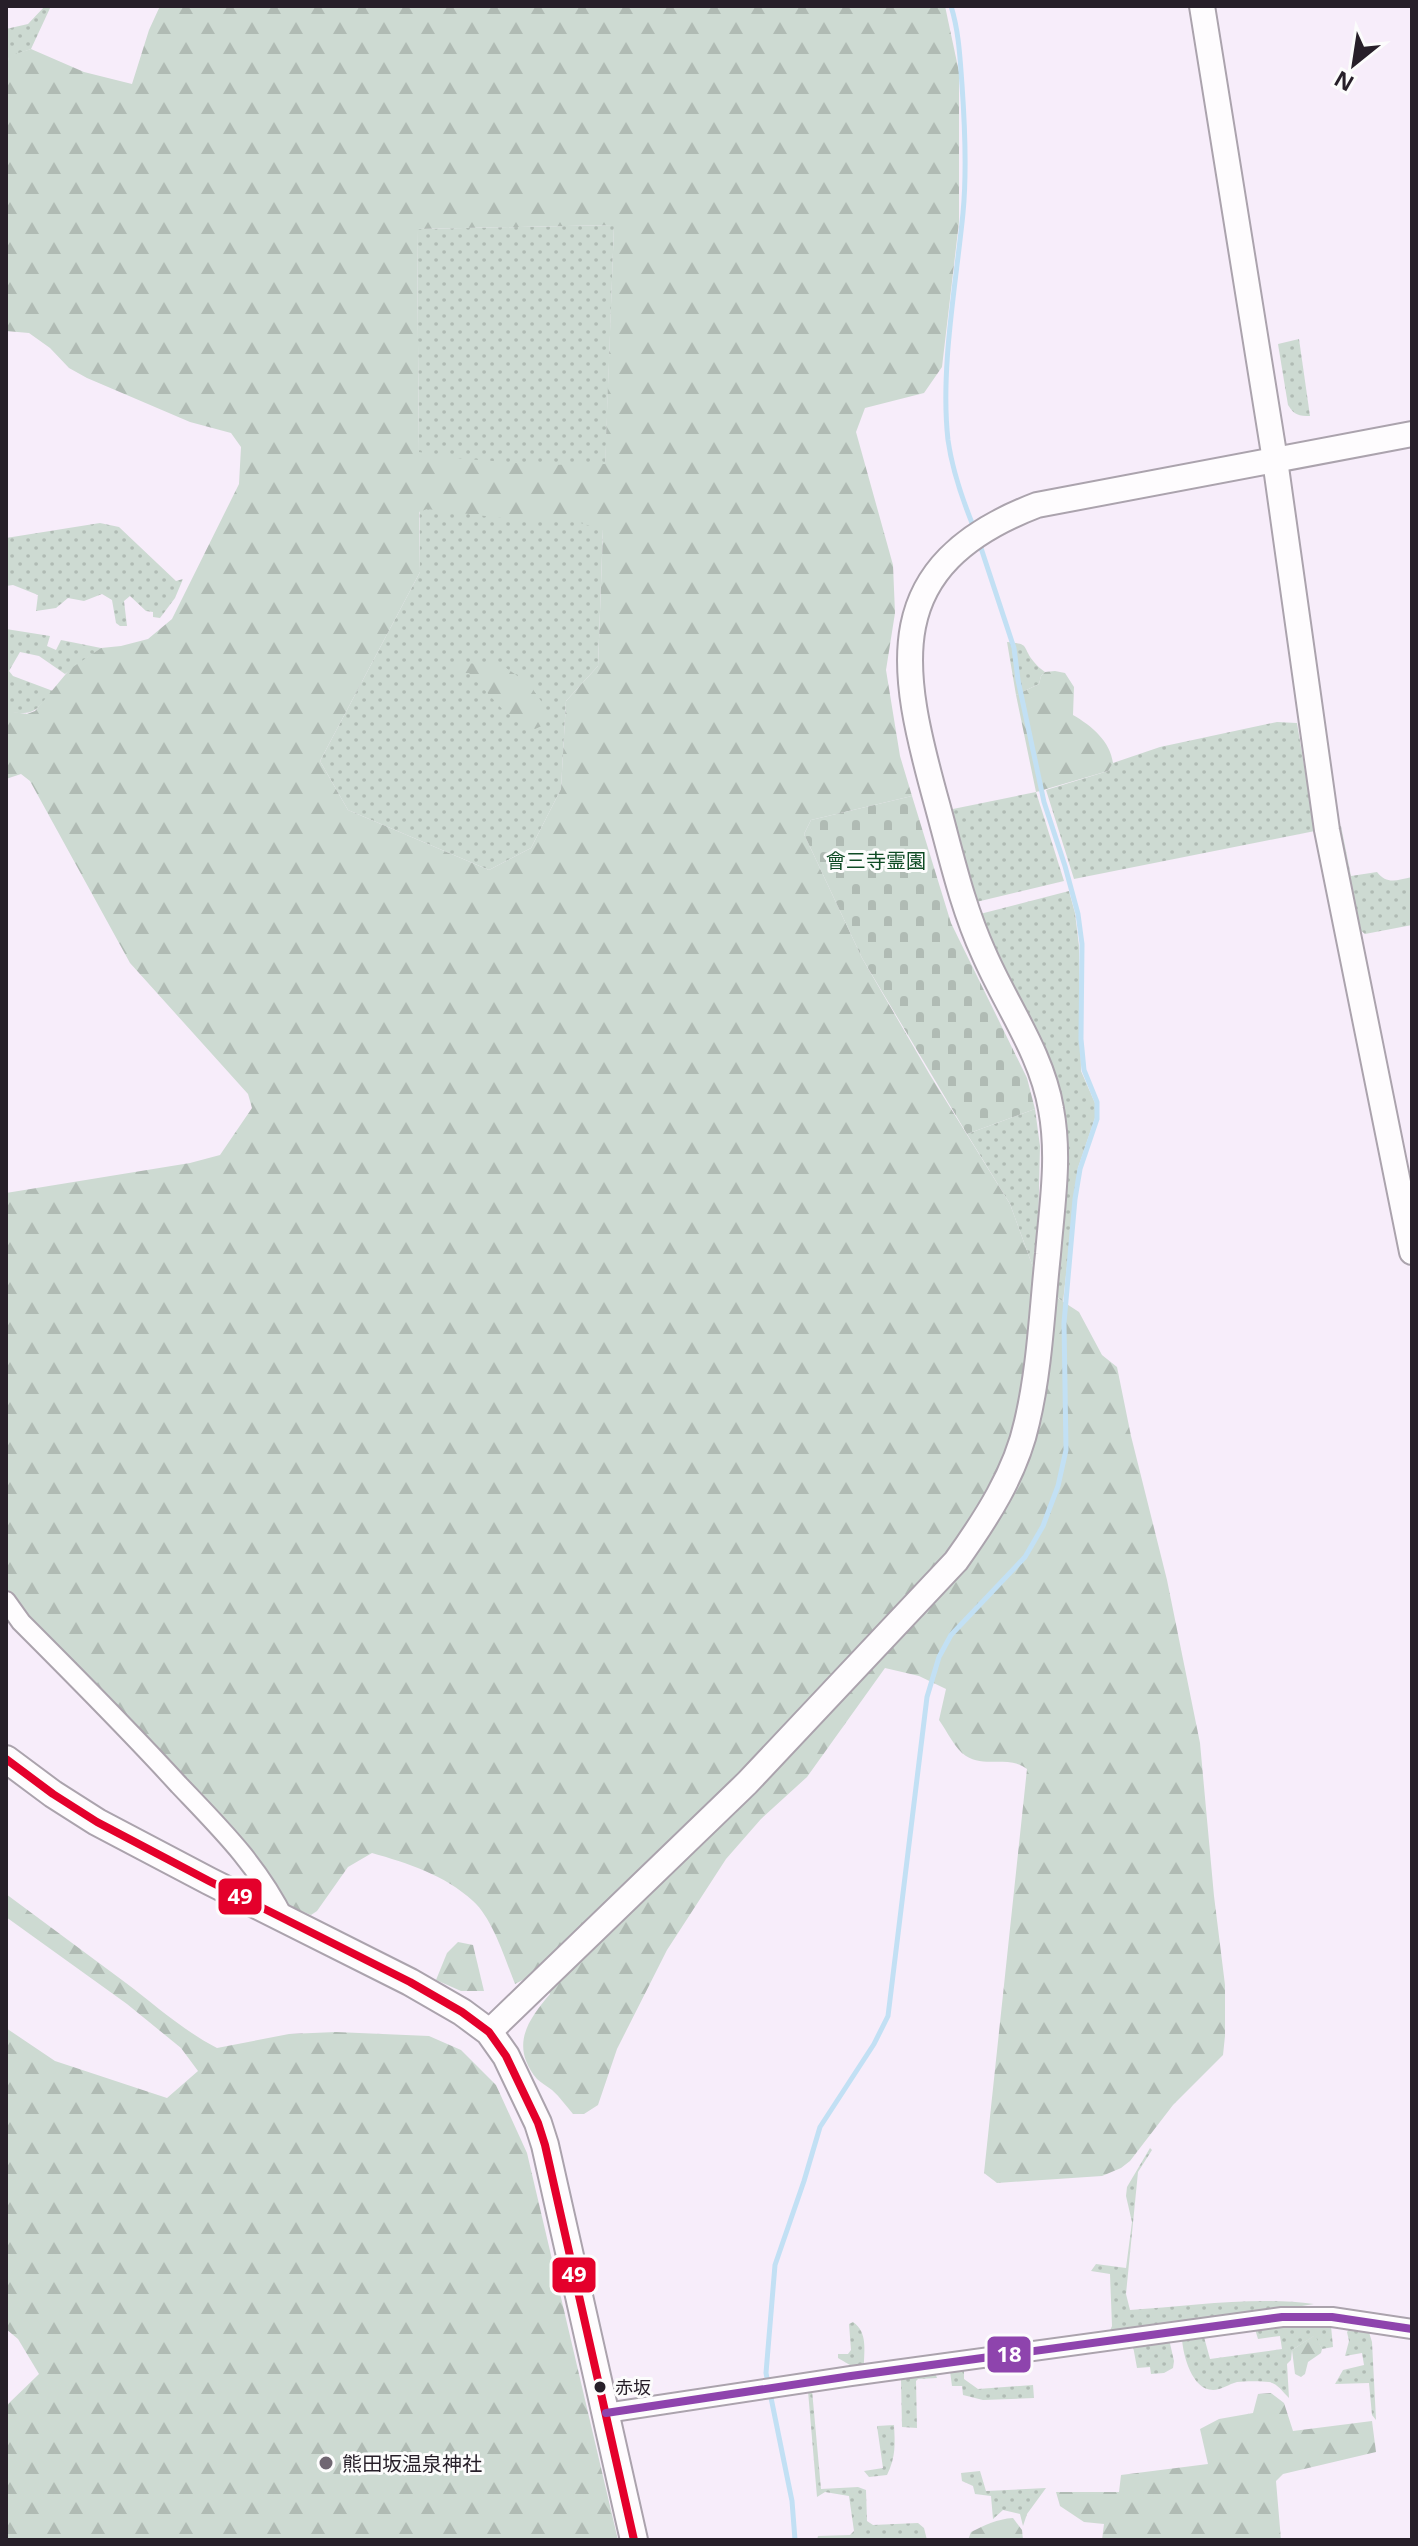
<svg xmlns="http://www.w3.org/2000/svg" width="1418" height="2546" viewBox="0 0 1418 2546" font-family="'Noto Sans','Noto Sans JP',sans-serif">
	<defs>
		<pattern id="green-dots" width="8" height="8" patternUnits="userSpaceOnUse" patternTransform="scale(2)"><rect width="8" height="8" fill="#cddad2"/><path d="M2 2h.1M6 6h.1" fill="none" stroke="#b0bbb4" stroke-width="1.8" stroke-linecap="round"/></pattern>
		<pattern id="forest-firs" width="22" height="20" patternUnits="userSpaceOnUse" patternTransform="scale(2)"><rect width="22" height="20" fill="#cddad2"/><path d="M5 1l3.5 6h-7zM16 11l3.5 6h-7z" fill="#b0bbb4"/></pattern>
		<pattern id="cemetery-stones" width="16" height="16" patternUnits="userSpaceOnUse" patternTransform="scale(2)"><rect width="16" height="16" fill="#cddad2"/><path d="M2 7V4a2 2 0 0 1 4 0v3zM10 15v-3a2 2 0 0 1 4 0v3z" fill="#b0bbb4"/></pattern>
	</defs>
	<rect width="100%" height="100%" fill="#f7edfa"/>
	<g fill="url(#green-dots)">
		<polygon points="45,6 51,6 31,49 9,57 6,71 6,29 28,24"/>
		<polygon points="614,225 598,666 566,701 561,789 531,848 489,870 348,810 320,761 420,572 417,229"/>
		<path d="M1299,339l11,77c-11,0 -16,-1 -22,-11l-10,-61z"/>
		<polygon points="100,523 119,527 176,581 183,579 175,598 160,618 153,617 153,612 146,611 130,596 124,601 127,626 120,626 116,623 112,600 102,594 84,601 68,598 56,608 36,611 38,595 13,585 6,586 6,538"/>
		<path d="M6,629l44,7 -3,10 9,4 5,-10 40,8 -36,26 -26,-18 -19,-4 -11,19 4,5 40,15c-19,21 -17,24 -46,21z"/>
		<path d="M1007,642c24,2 14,4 27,20 3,4 7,7 11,10l-4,4 -2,8 -23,11z"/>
		<polygon points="1277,722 1297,723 1315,831 1074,879 1046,790 1108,771 1113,763 1160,747"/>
		<polygon points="1036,792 1064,881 972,903 948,810"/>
		<path d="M1341,826l10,50 26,-4c10,13 20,8 35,5v48l-47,9 -6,-5 -22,-102z"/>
		<polygon points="1069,891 1075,913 1079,946 1081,1071 1095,1103 1095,1118 1078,1168 1063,1302 1055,1295 1065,1177 976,915"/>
		<polygon points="1035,1109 1040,1146 1037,1278 1010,1204 967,1134"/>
		<path d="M1150,2148l2,2 -14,22 -12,122 4,16c57,-4 129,-14 184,-6l-12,2 10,1h-32l-171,26 3,-7 -2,-52 -19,-3 5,-7 30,4 6,-46 -6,-26 1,-9z"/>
		<path d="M853,2322c15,10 11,29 11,45l-9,1 -17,-10v-4h10l3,-4 -2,-26z"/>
		<path d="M1291,2323l40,3 2,21 -11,2 -8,-13 -22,14 -1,10 -4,4 2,34c-6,-6 -12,-15 -20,-16 -8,-1 -23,-1 -32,0 -8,2 -16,8 -24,8 -21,0 -30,-35 -31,-51l22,-2 6,22 72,-10 -2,-13 -22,3 -3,-10z"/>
		<polygon points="1351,2327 1368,2329 1372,2342 1376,2420 1372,2415 1369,2383 1335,2384 1343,2370 1364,2365 1362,2353 1345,2356 1349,2341 1347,2332"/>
		<polygon points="1169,2339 1174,2361 1173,2368 1164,2373 1151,2374 1150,2367 1137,2368 1133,2346"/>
		<polygon points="964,2369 964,2379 978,2389 1033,2385 1034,2398 983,2400 963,2395 962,2386 952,2386 950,2371"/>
		<polygon points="935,2373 937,2378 918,2379 916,2381 917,2428 902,2427 901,2380 905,2375"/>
		<polygon points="812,2390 821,2489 858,2487 866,2490 867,2521 873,2525 918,2523 924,2528 927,2540 817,2540 818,2536 850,2535 854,2531 849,2496 825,2492 817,2497 808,2391"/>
		<path d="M894,2425c1,19 2,32 -7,50l-18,2 -5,-6 19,-3 -6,-42z"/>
		<polygon points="980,2471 986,2491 1046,2488 1027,2514 1023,2526 1020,2514 1003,2510 993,2519 991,2496 975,2494 973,2486 962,2481 961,2473"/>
	</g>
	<g fill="url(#forest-firs)" fill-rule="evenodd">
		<path d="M160,6h785l14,66v150l-17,145 -18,26 -59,15 -9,24 37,133 2,48 -9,57 14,86 12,40 -101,24 -7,14 58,124 68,117 80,129 27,74 22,21 20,13 23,43 15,12 14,69 36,144 33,163 14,153 11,89v51l-2,19 -50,50 -43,56 -9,7 -19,8 -105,7 -13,-10 43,-404c-17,-14 -43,-1 -61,-13 -11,-7 -19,-25 -27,-36l7,-31 -27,-13 -34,-8 -78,109 -46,42 -35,40 -59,91 -50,99 -19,56 -14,9h-11c-7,-8 -13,-17 -21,-24 -5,-4 -11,-7 -15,-11 -27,-33 -10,-58 13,-85l-14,-21 -21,11c-10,-25 -22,-65 -42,-83 -28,-26 -66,-38 -101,-48l-24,14 -31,44 -6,4 -24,-10 -22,-32 -236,-250 -23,-30v-400l184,-30 30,-8 32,-47 -4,-14 -118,-131 -100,-182 -9,-7 -15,5v-68l21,3 8,-3 35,-42 31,-21 20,-2 27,-7 24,-20 67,-135 2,-37 -10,-14 -41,-11 -103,-44 -18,-10 -19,-20 -21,-15 -23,-2v-260l3,-15 22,-7 53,23 48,12 17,-54zM614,225l-9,239 -60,1 -92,-7 -34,-6 -2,-223zM427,509l83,10 67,3 26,8 -5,136 -32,35 -5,88 -30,59 -42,22 -141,-60 -28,-49 100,-189 -1,-60z"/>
		<polygon points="463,663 502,665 529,684 544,705 546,724 535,729 503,710 469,673 459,673 452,669"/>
		<path d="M1055,671l10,2 9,14 -1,28c19,11 37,26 40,48l-5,8 -72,21 -20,-97 23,-11 2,-8 4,-4z"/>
		<path d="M6,1894c40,30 80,59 120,89 29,22 58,48 91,65l72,-14 47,-2 93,4 32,14 35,35 31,68 91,387h-612v-134l33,-32 -21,-35 -12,-10v-301l49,33 112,37 31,-27 -17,-23 -54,-44 -121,-87z"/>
		<polygon points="458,1942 473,1945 484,1991 461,1991 436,1980 447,1953"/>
		<polygon points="1315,2335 1322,2349 1321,2353 1308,2362 1305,2374 1301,2377 1295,2374 1292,2350"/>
		<polygon points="1271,2393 1284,2403 1293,2431 1372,2421 1376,2452 1283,2474 1276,2481 1281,2540 1102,2540 1104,2524 1084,2522 1060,2506 1056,2492 1119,2492 1121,2475 1208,2464 1200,2429 1219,2419 1253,2413 1258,2394"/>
		<path d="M1013,2518l9,12 1,10h-55l3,-8c14,-7 26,-13 42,-14z"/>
	</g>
	<polygon fill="url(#cemetery-stones)" points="912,796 951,923 1027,1078 1035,1109 967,1134 862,958 804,834 811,820"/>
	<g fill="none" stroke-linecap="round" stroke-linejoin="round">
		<g stroke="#c2e0f4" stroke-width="5">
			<path d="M951,6c8,26 9,52 11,79 3,42 5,86 1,128 -7,71 -23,157 -15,227 4,29 15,61 26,88"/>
			<polyline points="795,2540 792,2501 766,2373 775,2265 804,2181 820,2127 874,2044 888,2016 927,1697 939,1657 951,1635 1025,1557 1043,1526 1058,1486 1066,1450 1064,1323 1075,1199 1080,1169 1097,1119 1097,1102 1084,1070 1081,1039 1082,944 1078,914 1065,866 1044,802 1018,680 1014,648 980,545"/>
		</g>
		<defs>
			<g id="minor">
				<path d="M6,1601l15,21c53,53 107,107 158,163 41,43 79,80 106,135"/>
				<polyline points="606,2413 851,2376 1282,2317 1332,2317 1412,2329"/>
			</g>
			<g id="tertiary">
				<polyline points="1202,6 1275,460 1327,830 1412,1252"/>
				<path d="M489,2032l258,-249 209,-222c30,-42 60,-88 71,-139 13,-55 15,-113 21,-168 4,-49 12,-97 3,-145 -9,-55 -45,-104 -67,-155 -22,-48 -33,-99 -47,-150 -38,-137 -59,-238 100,-299l375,-71"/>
			</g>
			<polyline id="secondary" points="6,1759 53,1794 97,1822 209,1881 410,1982 462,2012 489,2032 506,2056 538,2123 545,2145 634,2540"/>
		</defs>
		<use href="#minor" stroke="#aba3ad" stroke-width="22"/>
		<use href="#tertiary" stroke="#aba3ad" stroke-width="28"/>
		<use href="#secondary" stroke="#aba3ad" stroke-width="30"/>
		<use href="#minor" stroke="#fefcfe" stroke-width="18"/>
		<use href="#tertiary" stroke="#fefcfe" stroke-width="24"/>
		<use href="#secondary" stroke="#fefcfe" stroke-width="26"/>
		<defs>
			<polyline id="bus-1" points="6,1759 53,1794 97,1822 209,1881 410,1982 462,2012 489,2032 506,2056 538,2123 545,2145 634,2540"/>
			<polyline id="bus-2" points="606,2413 851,2376 1282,2317 1332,2317 1412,2329"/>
		</defs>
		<use href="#bus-1" stroke="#fcfcfc" stroke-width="14"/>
		<use href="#bus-2" stroke="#fcfcfc" stroke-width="14"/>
		<use href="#bus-1" stroke="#e4002b" stroke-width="8"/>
		<use href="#bus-2" stroke="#8e44ad" stroke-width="8"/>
	</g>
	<circle fill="#271f29" stroke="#fcfcfc" stroke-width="3" cx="600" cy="2387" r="7"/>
	<circle fill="#706772" stroke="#fcfcfc" stroke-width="3" cx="326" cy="2463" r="8"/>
	<g text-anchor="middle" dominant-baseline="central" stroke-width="6" stroke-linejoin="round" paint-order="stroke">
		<g font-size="18" fill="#271f29" stroke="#fcfcfc" text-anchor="start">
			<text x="615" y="2387">赤坂</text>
		</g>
		<g font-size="20" fill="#0e4b24" stroke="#fcfcfc">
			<text x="876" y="860">會三寺霊園</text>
		</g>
		<g font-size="20" fill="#271f29" stroke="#fcfcfc" text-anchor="start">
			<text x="342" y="2463">熊田坂温泉神社</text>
		</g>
	</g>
	<g stroke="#fcfcfc" stroke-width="3">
		<rect x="217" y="1877" width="46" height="39" rx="8" fill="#e4002b"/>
		<rect x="551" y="2256" width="46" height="38" rx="8" fill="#e4002b"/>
		<rect x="986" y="2335" width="46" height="39" rx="8" fill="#8e44ad"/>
	</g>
	<g font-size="22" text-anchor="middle" font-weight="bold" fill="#fff">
		<text x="240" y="1904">49</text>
		<text x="574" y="2282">49</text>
		<text x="1009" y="2362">18</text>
	</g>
	<rect width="1418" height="2546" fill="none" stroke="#271f29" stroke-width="16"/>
	<g transform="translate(1354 64) rotate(210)" stroke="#fcfcfc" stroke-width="6" paint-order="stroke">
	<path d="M0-6L14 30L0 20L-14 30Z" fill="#271f29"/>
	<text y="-12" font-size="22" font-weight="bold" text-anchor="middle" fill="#271f29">N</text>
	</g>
</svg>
